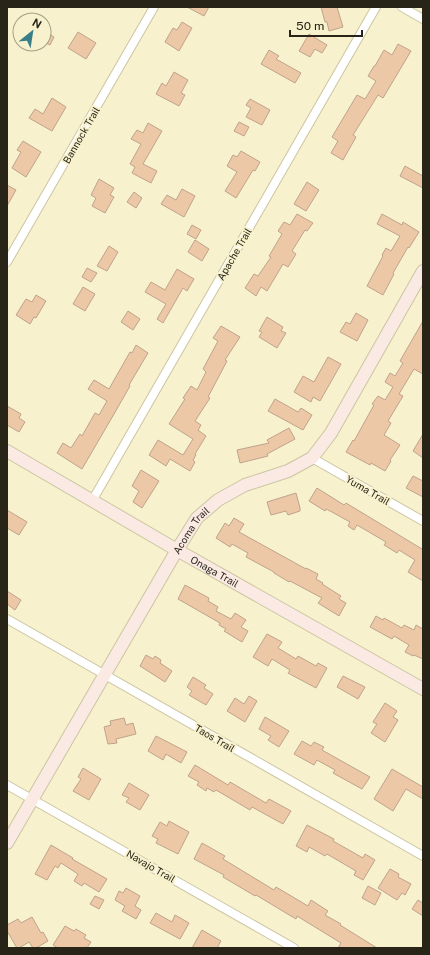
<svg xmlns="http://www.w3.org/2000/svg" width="430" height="955" viewBox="0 0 430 955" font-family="'Public Sans',sans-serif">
	<rect width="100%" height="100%" fill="#f8f1cd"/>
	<g fill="#ecc8a7" stroke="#bfa38b">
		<polygon points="187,7 209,7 204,16"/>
		<polygon points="321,7 337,7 343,27 329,31 327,22 325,22"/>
		<polygon points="182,22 192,28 179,51 165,42 173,28 177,30"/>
		<polygon points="44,31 54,37 50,45 44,42"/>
		<polygon points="78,32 96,43 86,59 68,48"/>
		<polygon points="309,34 327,45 322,53 315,49 310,57 299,51"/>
		<polygon points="398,44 411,51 383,98 378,95 353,135 356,137 343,160 331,153 338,141 332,137 357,95 365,99 376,81 368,76 374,66 375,66 384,50 392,55"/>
		<polygon points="269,50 279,56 276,59 301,73 295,83 261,64"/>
		<polygon points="174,72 188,80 181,93 185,95 179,106 156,94 162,83 166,86"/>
		<polygon points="52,98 66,107 52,131 29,118 35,109 43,114"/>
		<polygon points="250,99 270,110 262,125 246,117 251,108 246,105"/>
		<polygon points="239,122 249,127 244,136 234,131"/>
		<polygon points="148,123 162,131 143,164 157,171 151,183 132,173 135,167 130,164 141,144 131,139 137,130 143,133"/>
		<polygon points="23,141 41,152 26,177 12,168 21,152 17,150"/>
		<polygon points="241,151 260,162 255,171 253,170 236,198 225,191 237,172 227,166 233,155 237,157"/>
		<polygon points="405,166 423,176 423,188 400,176"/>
		<polygon points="99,179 114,188 110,195 114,197 105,213 92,206 96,198 91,195"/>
		<polygon points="307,182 319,190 306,211 294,204"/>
		<polygon points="7,185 16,190 7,206"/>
		<polygon points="182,189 195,196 184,217 161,204 167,195 176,200"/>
		<polygon points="134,192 142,198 136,208 127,202"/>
		<polygon points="297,214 313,223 307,231 305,230 292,251 296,254 288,267 283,264 267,291 261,287 256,296 245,288 254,274 258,276 271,257 269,256 282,234 278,231 284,222 290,225"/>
		<polygon points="382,214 402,225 403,222 419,232 409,248 408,247 393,273 394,274 383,295 367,286 383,256 382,255 386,248 391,251 400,236 377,224"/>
		<polygon points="192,225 201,230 196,239 187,234"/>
		<polygon points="195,240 209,249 202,261 188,252"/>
		<polygon points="109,246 118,252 107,271 97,266"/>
		<polygon points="87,268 97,273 91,282 82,277"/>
		<polygon points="177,269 194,279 187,291 183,288 163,323 157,319 166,304 145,292 151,282 165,290"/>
		<polygon points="83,287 95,294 85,311 73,304"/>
		<polygon points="36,295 46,301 36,318 34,317 30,324 16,315 26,299 32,302"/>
		<polygon points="128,311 140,319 133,330 121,322"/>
		<polygon points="356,313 368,320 357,341 340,332 346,322 350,324"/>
		<polygon points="267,317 283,327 281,331 286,333 277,348 259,337 262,332 259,331"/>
		<polygon points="423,321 423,374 414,369 399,394 403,396 388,421 391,423 384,435 400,445 390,460 391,461 385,471 371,463 370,465 346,452 353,440 354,441 374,405 372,404 378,396 385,400 393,387 385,382 390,373 395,376 403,363 400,361"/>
		<polygon points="221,326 240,337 225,360 227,361 208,397 210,398 195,421 201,425 198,430 206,436 195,454 196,455 193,460 195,462 190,471 170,459 166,466 149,455 158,440 183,455 193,439 169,424 185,399 183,398 191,386 197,390 206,372 203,369 218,341 213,338"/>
		<polygon points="136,345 148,353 129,385 130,386 114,414 82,469 57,453 63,443 71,448 80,434 82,436 95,413 99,415 107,401 88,389 94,380 109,389 130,352 132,353"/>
		<polygon points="328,357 341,364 320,401 313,397 311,402 294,392 303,376 314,382"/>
		<polygon points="275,399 298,412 301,408 312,415 303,430 268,411"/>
		<polygon points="7,406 21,414 19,418 25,422 19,432 7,425"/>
		<polygon points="289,428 295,439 267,454 268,456 240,463 237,450 269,443 267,440"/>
		<polygon points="423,434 423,458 413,451"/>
		<polygon points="141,470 159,481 142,508 133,502 139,491 132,486"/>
		<polygon points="413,476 423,481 423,497 406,488"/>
		<polygon points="317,488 344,505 346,503 422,549 423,547 423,581 408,572 415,560 399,550 397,553 384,545 386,542 357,525 354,530 348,526 350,522 332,512 326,509 325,511 309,501"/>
		<polygon points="296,493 300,508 300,511 288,515 286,511 271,515 267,502"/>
		<polygon points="7,510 27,522 19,535 7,528"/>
		<polygon points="234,518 244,524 239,532 306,569 306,568 318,574 316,579 323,583 322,584 341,596 339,599 346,603 339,616 318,603 322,598 290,581 289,582 274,573 274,572 246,557 248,553 232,544 230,547 216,538 225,523 229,526"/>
		<polygon points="185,585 209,598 208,601 218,607 216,611 231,619 235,613 246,620 241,627 248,631 242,642 224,631 226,629 219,625 220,623 178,599"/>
		<polygon points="7,591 21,600 15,610 7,604"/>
		<polygon points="376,616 383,620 384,618 402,628 404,625 414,630 416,625 423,629 423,659 414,655 413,656 405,652 409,645 394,636 392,639 370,627"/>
		<polygon points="267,634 282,642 278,648 296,659 298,656 316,666 318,663 327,668 316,688 288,673 290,670 272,659 268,666 253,657"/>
		<polygon points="146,655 153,659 155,656 161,660 160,663 172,671 165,682 140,666"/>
		<polygon points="343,676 365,687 358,699 337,687"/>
		<polygon points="193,677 206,685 204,688 213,694 206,705 189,695 192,691 187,687"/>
		<polygon points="249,696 257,701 245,722 227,711 235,698 244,704"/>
		<polygon points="385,703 397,711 393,717 398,720 385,742 371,733 377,724 373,722"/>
		<polygon points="265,717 289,731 279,747 268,740 271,736 259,729"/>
		<polygon points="124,718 126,725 133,723 136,734 116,739 117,743 108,744 104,727 111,725 110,721"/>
		<polygon points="156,736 187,752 181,763 166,754 163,760 148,751"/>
		<polygon points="302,741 311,746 314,742 324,747 322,750 370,777 362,789 333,773 335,770 317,760 314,765 294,754"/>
		<polygon points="195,765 228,785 230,782 266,803 269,799 291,811 283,824 252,807 250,810 216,790 214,792 207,788 206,791 197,785 199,782 188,776"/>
		<polygon points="83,768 101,779 89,800 73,791 81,779 78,777"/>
		<polygon points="392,769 423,787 423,799 406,789 393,811 374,799"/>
		<polygon points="129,783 149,795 140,810 126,802 129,798 122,795"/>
		<polygon points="169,821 189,832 178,854 156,843 158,839 152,836 160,822 167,826"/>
		<polygon points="307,825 334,839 333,841 363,858 365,854 375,860 363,880 354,875 356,871 327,854 325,856 309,847 307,852 296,846"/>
		<polygon points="202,843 225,856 223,859 274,890 276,887 308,906 311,900 328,911 325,915 341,924 340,925 377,948 338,948 341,943 297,916 296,919 256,895 255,896 223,877 224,875 194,859"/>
		<polygon points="51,845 73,858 72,859 107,879 99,892 84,883 82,886 74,881 78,874 61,863 58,868 55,866 47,880 35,874"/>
		<polygon points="390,869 399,874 398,877 411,884 405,895 402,893 397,900 378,888"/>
		<polygon points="368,886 381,893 375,905 362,898"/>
		<polygon points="126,888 140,896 135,906 141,910 136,919 122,911 125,906 115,900 119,891 123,893"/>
		<polygon points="95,896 104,900 99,909 90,904"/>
		<polygon points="418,900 423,903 423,916 412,909"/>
		<polygon points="156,913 172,922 175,915 189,923 180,939 150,923"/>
		<polygon points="32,917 41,933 43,932 48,941 36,948 33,948 29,942 19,948 17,948 7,931 7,925 18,919 21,923"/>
		<polygon points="65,926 74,931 76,929 86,935 84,938 91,942 87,948 58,948 53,945"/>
		<polygon points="202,930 221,941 217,948 192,948"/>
	</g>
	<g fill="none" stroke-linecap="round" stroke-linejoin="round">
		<defs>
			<g id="street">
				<polyline points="402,7 423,19"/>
				<polyline points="7,262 154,7"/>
				<polyline points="312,458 423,521"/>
				<polyline points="92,501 376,7"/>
				<polyline points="7,619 423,856"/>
				<polyline points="7,785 294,948"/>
			</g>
			<g id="secondary">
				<path id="s1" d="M7,451l170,99 246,139"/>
				<path id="s2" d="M7,843l170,-293 20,-32 21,-18 27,-15 43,-14 24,-13 19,-25 92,-162"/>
			</g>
		</defs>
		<use href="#street" stroke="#cbc5a2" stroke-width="10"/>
		<use href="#secondary" stroke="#cbc5a2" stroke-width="14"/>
		<use href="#street" stroke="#fff" stroke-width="8"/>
		<use href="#secondary" stroke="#faeae3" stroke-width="12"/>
	</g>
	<g text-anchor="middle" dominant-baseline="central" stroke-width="4" stroke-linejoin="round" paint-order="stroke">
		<g font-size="10" fill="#282518" stroke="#f8f1cd">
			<text transform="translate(81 135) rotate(-60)">Bannock Trail</text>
			<text transform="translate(234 254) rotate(-60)">Apache Trail</text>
			<text transform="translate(368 490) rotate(30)">Yuma Trail</text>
			<text stroke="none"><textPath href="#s2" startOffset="363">Acoma Trail</textPath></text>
			<text stroke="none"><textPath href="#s1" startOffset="240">Onaga Trail</textPath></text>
			<text transform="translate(215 738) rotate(30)">Taos Trail</text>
			<text transform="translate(151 866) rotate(30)">Navajo Trail</text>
		</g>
	</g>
	<rect width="430" height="955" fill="none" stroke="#282518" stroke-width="16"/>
	<g transform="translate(32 32) rotate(30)"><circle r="19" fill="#f8f1cd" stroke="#a59f85"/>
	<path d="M0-3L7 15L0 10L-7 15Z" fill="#387f8a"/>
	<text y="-6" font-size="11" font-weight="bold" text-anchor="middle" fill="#282518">N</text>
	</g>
	<path d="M290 30v6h72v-6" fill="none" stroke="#282518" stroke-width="2"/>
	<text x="296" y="30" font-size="12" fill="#282518" stroke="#f8f1cd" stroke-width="3" paint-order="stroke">50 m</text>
</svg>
